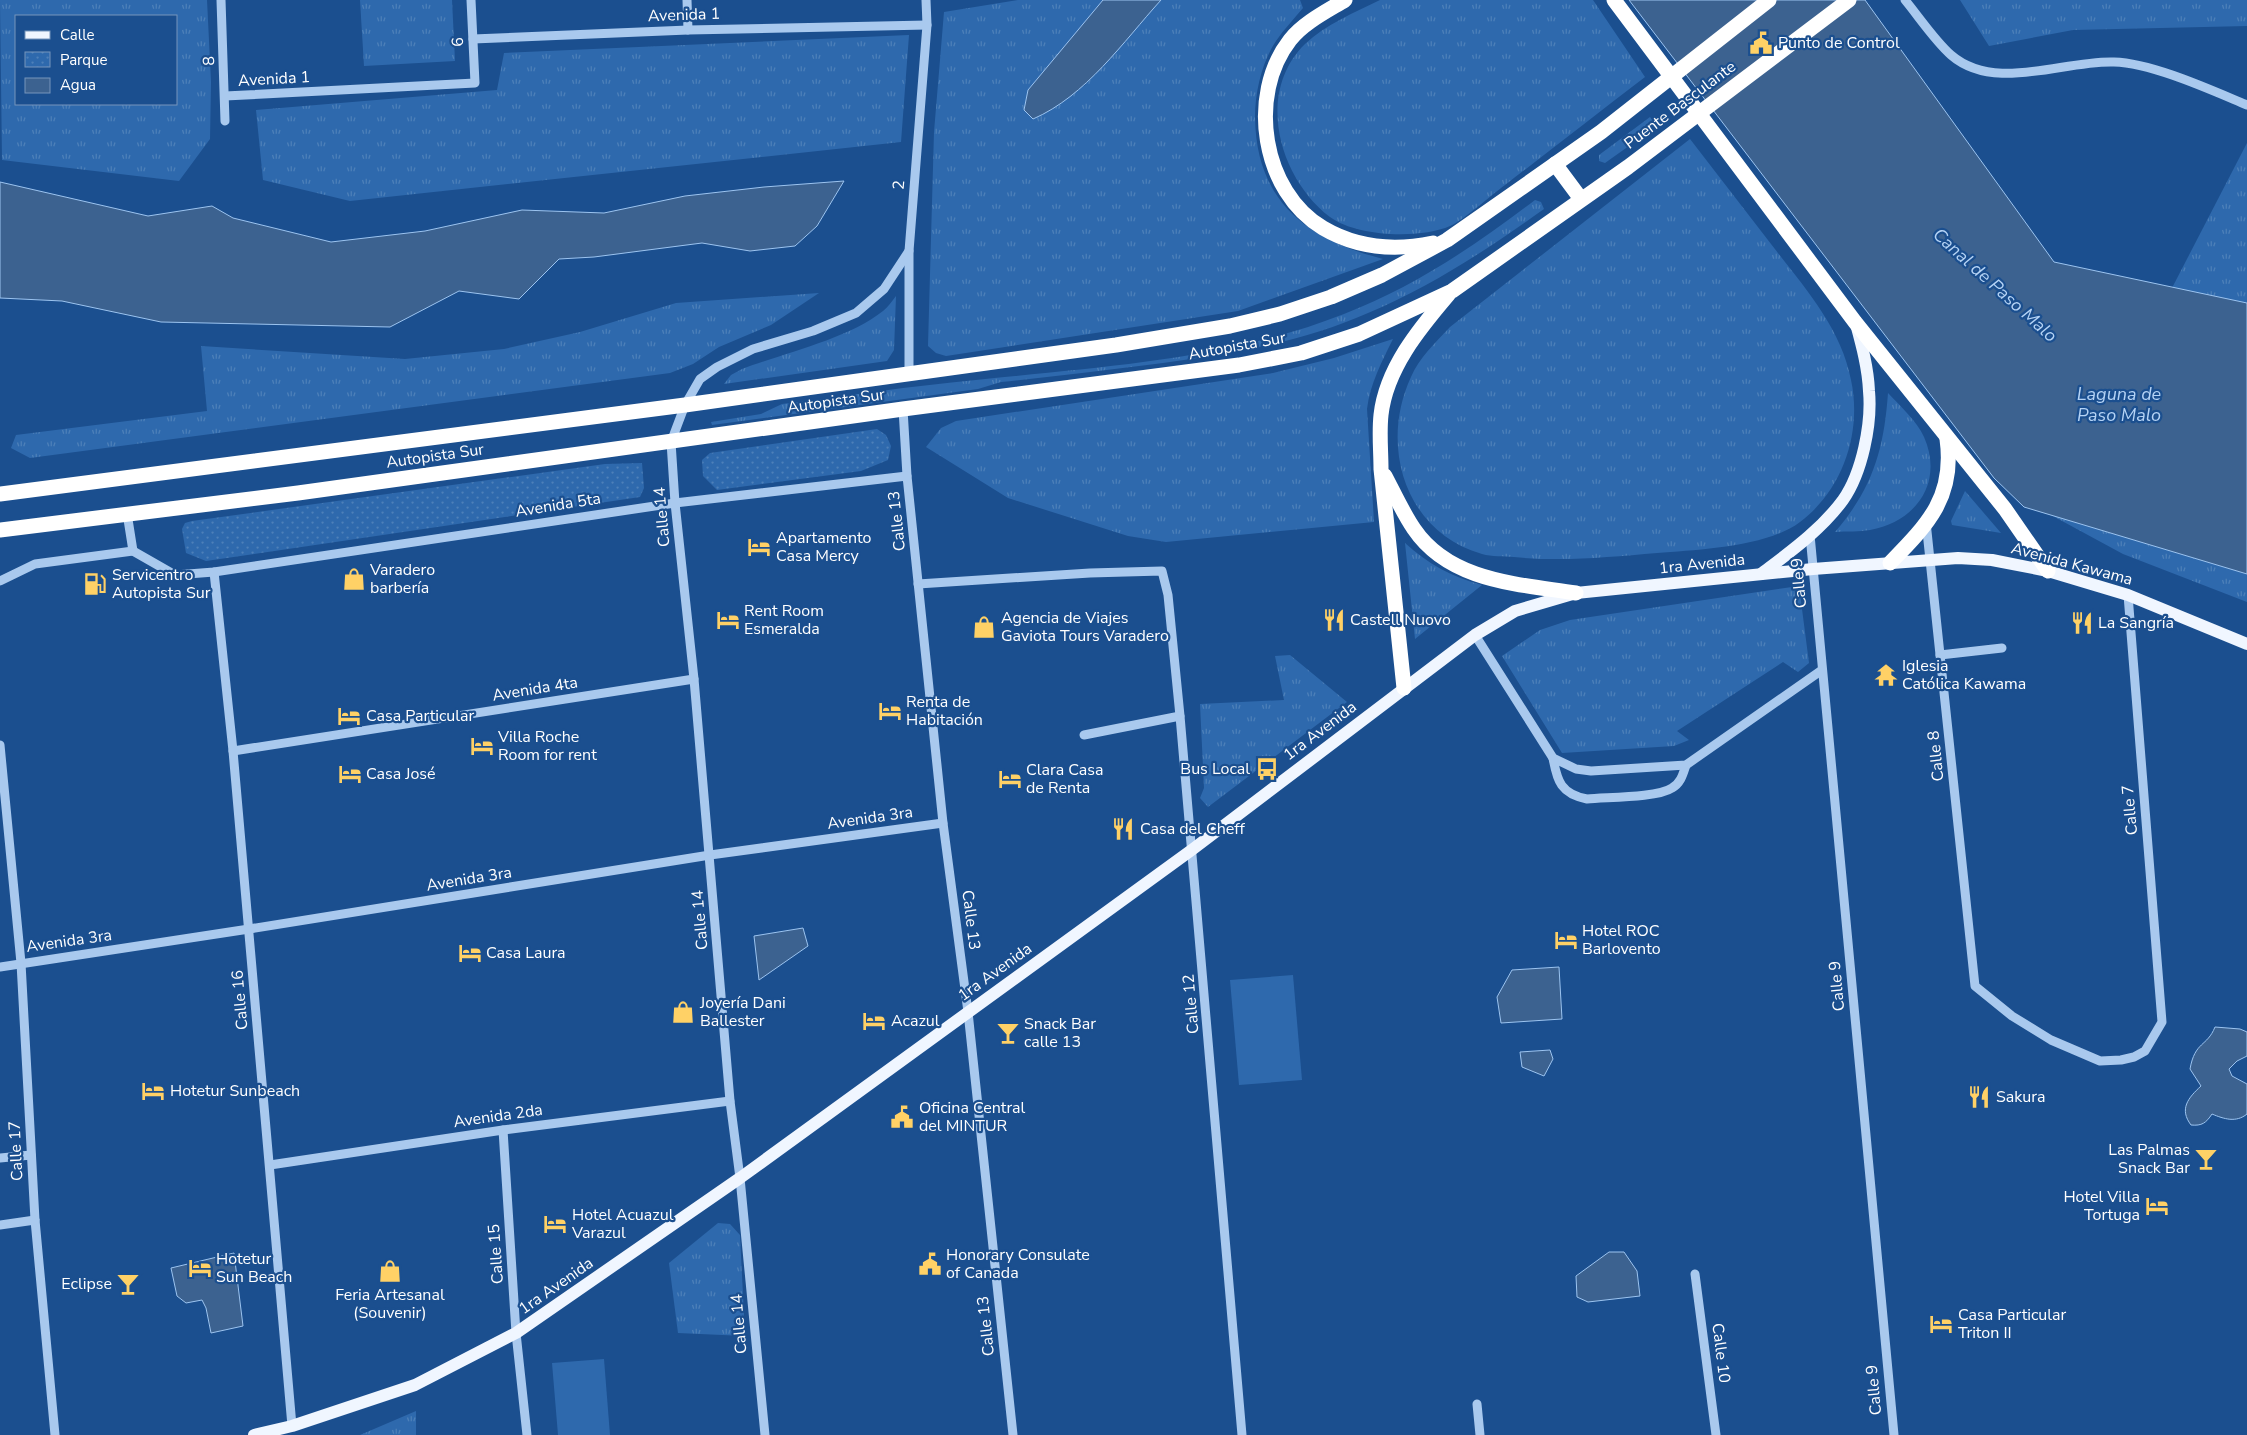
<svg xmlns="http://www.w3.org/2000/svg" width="2247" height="1435" viewBox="0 0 2247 1435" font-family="'Nunito Sans',sans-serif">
	<defs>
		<pattern id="grass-tufts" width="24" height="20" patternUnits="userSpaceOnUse" patternTransform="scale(1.25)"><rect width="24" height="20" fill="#2e69ad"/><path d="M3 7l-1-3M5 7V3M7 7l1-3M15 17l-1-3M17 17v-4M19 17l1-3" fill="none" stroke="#4d80b9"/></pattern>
		<pattern id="park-dots" width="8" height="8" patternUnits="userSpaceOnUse" patternTransform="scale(1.25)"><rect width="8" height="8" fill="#2e69ad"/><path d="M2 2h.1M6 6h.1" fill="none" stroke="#4d80b9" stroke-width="1.8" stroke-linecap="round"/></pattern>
	</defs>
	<rect width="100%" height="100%" fill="#1b4f8f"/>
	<g fill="url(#grass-tufts)" fill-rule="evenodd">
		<path d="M0,0h207l4,82 -1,57 -31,42 -177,-21zM176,16v88h-160v-88z"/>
		<polygon points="360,0 452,0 455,61 364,66"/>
		<path d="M1018,0h85l-75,90 56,-4 77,-86h139l3,8c-9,11 -19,21 -27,33 -14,21 -21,51 -21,76 1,85 52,122 128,142l-145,52 -292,45 -10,-3 -8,-7 6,-214 10,-120z"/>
		<path d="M1380,0h213l52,77c-47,36 -93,72 -140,108 -14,10 -41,35 -55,41 -30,13 -93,11 -120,-9 -51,-39 -75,-124 -25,-173 21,-20 49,-31 75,-44z"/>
		<polygon points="1960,0 2247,0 2247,26 2073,30 1989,46"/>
		<polygon points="909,35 901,142 350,201 263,180 256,110 497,90 504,53"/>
		<polygon points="1650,117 1657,126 1605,163 1599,161 1599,155"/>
		<path d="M1690,139c27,35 54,70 81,105 32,42 70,83 80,136 11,51 -7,109 -51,142 -33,25 -102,28 -143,31 -48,4 -95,9 -143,4 -10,-1 -22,0 -32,-3 -77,-22 -103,-108 -71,-177 8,-19 25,-35 39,-50z"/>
		<polygon points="2247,143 2247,303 2172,288"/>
		<path d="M1535,200l6,2 3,7c-56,40 -112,77 -176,104 -70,31 -145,42 -221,52 -48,6 -97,12 -146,17l-23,7 -266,36 -1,-3 50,-8 21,-10c65,-8 129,-18 194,-24 123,-13 252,-20 368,-66 70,-27 132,-69 191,-114z"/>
		<polygon points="819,293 771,325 719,347 693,364 670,373 30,458 11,448 16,435 207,411 201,346 405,359 504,349 580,332 676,303"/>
		<path d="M896,296l-2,54 -7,11 -163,23 7,-9 11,-6c42,-16 106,-30 141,-58 5,-4 9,-10 13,-15z"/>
		<path d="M1393,339c-11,22 -23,45 -26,70l7,113 -208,20 -38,-6 -120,-38 -82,-51 15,-19 15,-7 317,-48 61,-15z"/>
		<path d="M1888,393c12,13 29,28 36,44 20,45 -8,85 -54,93 -11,2 -23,1 -35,2 38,-44 49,-83 53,-139z"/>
		<polygon points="1965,491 2001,533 1952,525 1951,521"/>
		<polygon points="2051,515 2247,574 2247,602 2123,554"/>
		<path d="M1405,543c23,21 47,34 77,42l-67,54z"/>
		<polygon points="1799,586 1809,663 1798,672 1783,662 1677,731 1689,740 1674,746 1562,753 1502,656 1540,630 1570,620"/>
		<polygon points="1290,655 1347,702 1208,807 1200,798 1204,788 1200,704 1284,700 1275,656"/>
		<polygon points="718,1223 730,1224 740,1235 745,1336 678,1333 669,1263"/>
		<polygon points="416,1411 416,1435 360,1435"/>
	</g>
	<g fill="url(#park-dots)">
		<polygon points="877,429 886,435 891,446 888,460 861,471 717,490 703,476 702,460 710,453"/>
		<polygon points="642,463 644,488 640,497 206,561 186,553 182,529 185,523 192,521 605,464"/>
	</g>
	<g fill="#2e69ad">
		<polygon points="1293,975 1302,1080 1239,1085 1230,980"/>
		<polygon points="604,1359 610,1435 558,1435 552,1363"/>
	</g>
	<g fill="#3c6290" stroke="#9cc4f0">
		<path d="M1103,0h58c-38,42 -75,96 -128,119l-9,-9 4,-20z"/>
		<polygon points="1629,0 1865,0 2054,262 2247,303 2247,574 2024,507 1994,478"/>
		<polygon points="844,181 817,226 795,246 750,251 702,243 594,257 559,259 519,299 459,291 390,327 161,322 62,301 0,298 0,182 148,216 212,206 233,218 331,242 425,231 522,210 604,213 685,196 764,187"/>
		<polygon points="803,928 808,946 759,980 754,936"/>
		<polygon points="1559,967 1562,1019 1501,1023 1497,997 1512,970"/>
		<path d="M2215,1027l25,2 7,3v24l-10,5 -8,8 3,7 15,8v30c-11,9 -23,5 -35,0 -6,9 -10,12 -21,11 -12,-16 -3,-27 10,-39l-11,-17c5,-28 17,-22 25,-42z"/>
		<polygon points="1550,1050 1553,1059 1544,1076 1522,1067 1520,1052"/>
		<polygon points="1609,1252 1624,1252 1637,1271 1640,1296 1588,1302 1577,1297 1576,1276"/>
		<polygon points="234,1253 243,1326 211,1333 206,1308 202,1300 186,1303 177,1296 171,1268"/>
	</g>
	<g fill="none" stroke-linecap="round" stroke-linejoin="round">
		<g stroke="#a9c9ee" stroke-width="9">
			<polyline points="221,0 225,121"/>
			<polyline points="687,0 688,30"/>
			<path d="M1905,0c14,17 30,41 46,55 44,38 112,5 163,7 38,1 97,28 133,43"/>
			<polyline points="473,39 688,30 927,25"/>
			<polyline points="225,96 475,83 471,0"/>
			<polyline points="909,373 909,251 927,25 926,0"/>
			<polyline points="903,409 907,476 943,823 968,1012 1013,1435"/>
			<polyline points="127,513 133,551"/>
			<polyline points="1926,522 1975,986 2012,1016 2051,1040 2100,1061 2121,1060 2134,1057 2145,1051 2162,1022 2128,595"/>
			<polyline points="1810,535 1894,1435"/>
			<polyline points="214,572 233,751 292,1426"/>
			<polyline points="0,581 35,564 133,551 175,575 214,572 675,503 907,476"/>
			<polyline points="918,584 1090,573 1162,571 1168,595 1180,716 1242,1435"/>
			<polyline points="1475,635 1553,758 1576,769 1591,771 1686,765 1822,670"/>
			<polyline points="1940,655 2002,648"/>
			<polyline points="1084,735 1180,716"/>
			<polyline points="0,745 21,963 35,1220 55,1435"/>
			<polyline points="233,751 694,679"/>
			<path d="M1553,758c4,23 8,36 34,41 20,-2 70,-1 85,-11 9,-5 11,-14 14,-23"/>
			<polyline points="0,967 249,929 710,855 943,823"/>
			<polyline points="503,1130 516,1333 527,1435"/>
			<polyline points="0,1158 31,1155"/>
			<polyline points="270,1165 503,1130 730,1101"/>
			<polyline points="0,1225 35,1220"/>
			<polyline points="1695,1274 1716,1435"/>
			<polyline points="1477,1404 1480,1435"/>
			<polyline points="765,1435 740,1178 730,1101 694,679 675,503 671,442 685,405 700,379 717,367 753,349 813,331 856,313 884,289 909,251"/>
		</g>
		<g stroke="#f0f6ff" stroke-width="12">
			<path d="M1761,574c29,-22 60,-44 82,-74 19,-27 29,-76 26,-109 -1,-23 -7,-45 -13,-67"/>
			<polyline points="254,1435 292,1426 415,1385 516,1333 740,1178 1193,849 1475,635 1515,611 1576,593 1813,569 1958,558 1992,560 2048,571 2128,595 2247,644"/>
		</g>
		<g stroke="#fff" stroke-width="15">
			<path d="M1345,0c-18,11 -42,23 -55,40 -43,55 -28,152 33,188 34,20 72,23 110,15"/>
			<polyline points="1614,0 1855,322 2005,509 2048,571"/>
			<polyline points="1555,164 1581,199"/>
			<path d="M1385,476c9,17 18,37 29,53 36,53 105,55 162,64"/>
			<polyline points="0,494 685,405 1116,345 1230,326 1280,314 1331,297 1382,275 1447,240 1601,132 1769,0"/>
			<polyline points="0,530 298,493 903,409 1239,365 1301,353 1359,334 1452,291 1628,167 1849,0"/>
			<path d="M1890,563c38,-39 65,-66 57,-124"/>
			<path d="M1404,688l-23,-219c0,-18 -2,-36 0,-54 5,-46 38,-86 67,-120"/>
		</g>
	</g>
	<defs>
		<symbol id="civic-bare" viewBox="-9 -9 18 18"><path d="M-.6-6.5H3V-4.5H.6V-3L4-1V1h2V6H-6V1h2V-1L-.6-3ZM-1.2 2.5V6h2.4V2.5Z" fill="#ffd166" stroke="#1b4f8f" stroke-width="2.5" paint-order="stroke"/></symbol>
		<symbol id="hotel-bare" viewBox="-9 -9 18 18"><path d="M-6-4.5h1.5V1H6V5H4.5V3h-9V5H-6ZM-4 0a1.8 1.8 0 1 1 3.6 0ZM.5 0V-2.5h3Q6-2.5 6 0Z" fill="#ffd166" stroke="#1b4f8f" stroke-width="2.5" paint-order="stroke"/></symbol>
		<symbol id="shop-bare" viewBox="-9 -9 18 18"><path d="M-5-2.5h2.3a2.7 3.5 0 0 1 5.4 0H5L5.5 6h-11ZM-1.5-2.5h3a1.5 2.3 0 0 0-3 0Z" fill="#ffd166" stroke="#1b4f8f" stroke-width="2.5" paint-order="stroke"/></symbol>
		<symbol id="fuel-bare" viewBox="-9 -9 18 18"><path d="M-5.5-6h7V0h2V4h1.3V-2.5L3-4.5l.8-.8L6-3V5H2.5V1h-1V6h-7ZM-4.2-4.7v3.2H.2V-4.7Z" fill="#ffd166" stroke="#1b4f8f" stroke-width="2.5" paint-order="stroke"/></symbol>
		<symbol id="restaurant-bare" viewBox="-9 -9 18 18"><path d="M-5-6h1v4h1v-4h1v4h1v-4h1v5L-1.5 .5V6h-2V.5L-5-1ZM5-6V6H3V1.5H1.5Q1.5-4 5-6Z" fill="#ffd166" stroke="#1b4f8f" stroke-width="2.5" paint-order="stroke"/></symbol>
		<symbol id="temple-bare" viewBox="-9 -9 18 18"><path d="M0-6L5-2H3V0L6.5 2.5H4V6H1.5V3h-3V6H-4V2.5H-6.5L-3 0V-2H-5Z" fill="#ffd166" stroke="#1b4f8f" stroke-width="2.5" paint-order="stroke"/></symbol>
		<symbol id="bus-bare" viewBox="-9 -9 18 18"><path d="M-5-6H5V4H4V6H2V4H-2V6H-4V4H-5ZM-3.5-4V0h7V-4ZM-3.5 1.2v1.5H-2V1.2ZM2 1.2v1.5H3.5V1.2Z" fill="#ffd166" stroke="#1b4f8f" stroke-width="2.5" paint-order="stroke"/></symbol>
		<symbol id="bar-bare" viewBox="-9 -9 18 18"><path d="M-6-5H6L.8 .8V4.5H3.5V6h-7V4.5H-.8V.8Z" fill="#ffd166" stroke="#1b4f8f" stroke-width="2.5" paint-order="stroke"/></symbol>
	</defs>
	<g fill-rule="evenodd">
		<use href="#civic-bare" x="1745" y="27" width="32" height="32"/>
		<use href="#hotel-bare" x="743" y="531" width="32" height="32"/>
		<use href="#shop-bare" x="338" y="563" width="32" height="32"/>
		<use href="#fuel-bare" x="79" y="568" width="32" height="32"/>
		<use href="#hotel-bare" x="712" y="604" width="32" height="32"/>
		<use href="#restaurant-bare" x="1318" y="604" width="32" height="32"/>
		<use href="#restaurant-bare" x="2066" y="607" width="32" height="32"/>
		<use href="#shop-bare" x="968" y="611" width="32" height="32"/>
		<use href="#temple-bare" x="1870" y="659" width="32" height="32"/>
		<use href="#hotel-bare" x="874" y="695" width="32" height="32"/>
		<use href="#hotel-bare" x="333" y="700" width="32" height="32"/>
		<use href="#hotel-bare" x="466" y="730" width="32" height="32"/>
		<use href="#bus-bare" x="1251" y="753" width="32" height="32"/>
		<use href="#hotel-bare" x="334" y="758" width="32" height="32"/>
		<use href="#hotel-bare" x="994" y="763" width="32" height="32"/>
		<use href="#restaurant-bare" x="1107" y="813" width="32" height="32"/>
		<use href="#hotel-bare" x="1550" y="924" width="32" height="32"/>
		<use href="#hotel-bare" x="454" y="937" width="32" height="32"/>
		<use href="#shop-bare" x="667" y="996" width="32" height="32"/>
		<use href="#hotel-bare" x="858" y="1005" width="32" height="32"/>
		<use href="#bar-bare" x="992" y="1017" width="32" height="32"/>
		<use href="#hotel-bare" x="137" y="1075" width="32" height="32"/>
		<use href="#restaurant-bare" x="1963" y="1081" width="32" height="32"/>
		<use href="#civic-bare" x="886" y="1101" width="32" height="32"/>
		<use href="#bar-bare" x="2190" y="1143" width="32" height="32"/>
		<use href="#hotel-bare" x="2141" y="1190" width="32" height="32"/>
		<use href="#hotel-bare" x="539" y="1208" width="32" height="32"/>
		<use href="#civic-bare" x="914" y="1248" width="32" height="32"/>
		<use href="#hotel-bare" x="184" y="1252" width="32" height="32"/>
		<use href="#shop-bare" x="374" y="1255" width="32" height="32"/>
		<use href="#bar-bare" x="112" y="1268" width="32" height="32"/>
		<use href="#hotel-bare" x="1925" y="1308" width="32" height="32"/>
	</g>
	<g text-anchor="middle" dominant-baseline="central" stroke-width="4.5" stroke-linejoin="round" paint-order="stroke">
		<g font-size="16" fill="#fff" stroke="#1b4f8f">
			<text transform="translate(684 15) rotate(-2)">Avenida 1</text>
			<text transform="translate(458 42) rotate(-93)">6</text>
			<text transform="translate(209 61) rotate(-92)">8</text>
			<text transform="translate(274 79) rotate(-3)">Avenida 1</text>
			<text transform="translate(1680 105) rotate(-37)">Puente Basculante</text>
			<text transform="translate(899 185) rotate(-85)">2</text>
			<text transform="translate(1237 346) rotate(-10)">Autopista Sur</text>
			<text transform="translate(836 401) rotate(-8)">Autopista Sur</text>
			<text transform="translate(435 456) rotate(-8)">Autopista Sur</text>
			<text transform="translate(558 505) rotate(-9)">Avenida 5ta</text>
			<text transform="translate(662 517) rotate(-95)">Calle 14</text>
			<text transform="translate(897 521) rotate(-96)">Calle 13</text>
			<text transform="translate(1702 564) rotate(-6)">1ra Avenida</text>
			<text transform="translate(2072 564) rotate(15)">Avenida Kawama</text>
			<text transform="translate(1799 583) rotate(-95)">Calle 9</text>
			<text transform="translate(535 689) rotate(-9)">Avenida 4ta</text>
			<text transform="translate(1320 731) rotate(-37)">1ra Avenida</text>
			<text transform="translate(1936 756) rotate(-96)">Calle 8</text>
			<text transform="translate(2130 810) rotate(-95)">Calle 7</text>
			<text transform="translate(870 818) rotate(-8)">Avenida 3ra</text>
			<text transform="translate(469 879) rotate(-9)">Avenida 3ra</text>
			<text transform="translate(700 920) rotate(-95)">Calle 14</text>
			<text transform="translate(971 920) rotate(83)">Calle 13</text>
			<text transform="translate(69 941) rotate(-8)">Avenida 3ra</text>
			<text transform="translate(995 972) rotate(-36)">1ra Avenida</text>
			<text transform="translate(1837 986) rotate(-95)">Calle 9</text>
			<text transform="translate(240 1000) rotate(-95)">Calle 16</text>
			<text transform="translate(1191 1004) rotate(-95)">Calle 12</text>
			<text transform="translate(498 1116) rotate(-8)">Avenida 2da</text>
			<text transform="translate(16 1151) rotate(-93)">Calle 17</text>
			<text transform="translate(496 1254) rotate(-94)">Calle 15</text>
			<text transform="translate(556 1286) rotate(-35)">1ra Avenida</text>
			<text transform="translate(739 1324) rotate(-95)">Calle 14</text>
			<text transform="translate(986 1326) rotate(-96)">Calle 13</text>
			<text transform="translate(1721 1353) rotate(83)">Calle 10</text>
			<text transform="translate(1874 1390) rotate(-95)">Calle 9</text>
		</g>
		<g font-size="16" fill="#fff" stroke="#1b4f8f" text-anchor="start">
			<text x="1778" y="43">Punto de Control</text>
			<text x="776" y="538">Apartamento<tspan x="776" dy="18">Casa Mercy</tspan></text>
			<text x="370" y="570">Varadero<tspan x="370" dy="18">barbería</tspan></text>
			<text x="112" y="575">Servicentro<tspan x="112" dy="18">Autopista Sur</tspan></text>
			<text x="744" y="611">Rent Room<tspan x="744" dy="18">Esmeralda</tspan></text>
			<text x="1001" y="618">Agencia de Viajes<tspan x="1001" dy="18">Gaviota Tours Varadero</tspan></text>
			<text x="1350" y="620">Castell Nuovo</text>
			<text x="2098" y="623">La Sangría</text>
			<text x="1902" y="666">Iglesia<tspan x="1902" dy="18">Católica Kawama</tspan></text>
			<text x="906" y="702">Renta de<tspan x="906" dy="18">Habitación</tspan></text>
			<text x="366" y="716">Casa Particular</text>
			<text x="498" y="737">Villa Roche<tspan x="498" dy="18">Room for rent</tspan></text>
			<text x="1250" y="769" text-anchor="end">Bus Local</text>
			<text x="1026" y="770">Clara Casa<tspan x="1026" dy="18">de Renta</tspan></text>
			<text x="366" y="774">Casa José</text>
			<text x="1140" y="829">Casa del Cheff</text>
			<text x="1582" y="931">Hotel ROC<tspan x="1582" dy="18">Barlovento</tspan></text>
			<text x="486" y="953">Casa Laura</text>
			<text x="700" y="1003">Joyería Dani<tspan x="700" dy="18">Ballester</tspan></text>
			<text x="891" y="1021">Acazul</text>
			<text x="1024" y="1024">Snack Bar<tspan x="1024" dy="18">calle 13</tspan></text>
			<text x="170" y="1091">Hotetur Sunbeach</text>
			<text x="1996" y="1097">Sakura</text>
			<text x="919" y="1108">Oficina Central<tspan x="919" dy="18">del MINTUR</tspan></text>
			<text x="2190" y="1150" text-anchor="end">Las Palmas<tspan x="2190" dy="18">Snack Bar</tspan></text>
			<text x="2140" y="1197" text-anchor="end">Hotel Villa<tspan x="2140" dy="18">Tortuga</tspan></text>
			<text x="572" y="1215">Hotel Acuazul<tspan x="572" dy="18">Varazul</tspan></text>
			<text x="946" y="1255">Honorary Consulate<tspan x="946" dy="18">of Canada</tspan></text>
			<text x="216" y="1259">Hotetur<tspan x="216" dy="18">Sun Beach</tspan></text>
			<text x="112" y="1284" text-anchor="end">Eclipse</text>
			<text x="390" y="1295" text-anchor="middle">Feria Artesanal<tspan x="390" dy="18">(Souvenir)</tspan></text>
			<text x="1958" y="1315">Casa Particular<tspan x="1958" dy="18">Triton II</tspan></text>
		</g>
		<g font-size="18" font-style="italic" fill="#b5d3f5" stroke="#1b4f8f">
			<text transform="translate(1995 285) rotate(42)">Canal de Paso Malo</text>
			<text x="2119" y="394">Laguna de<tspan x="2119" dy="21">Paso Malo</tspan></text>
		</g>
	</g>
	<rect x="15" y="15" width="162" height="90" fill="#1b4f8f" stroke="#7695bc"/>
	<rect x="25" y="31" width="25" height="8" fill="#f0f6ff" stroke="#7695bc"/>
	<text x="60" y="40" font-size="15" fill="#ffffff">Calle</text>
	<rect x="25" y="52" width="25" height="15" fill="url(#park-dots)" stroke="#7695bc"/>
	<text x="60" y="65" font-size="15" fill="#ffffff">Parque</text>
	<rect x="25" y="78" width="25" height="15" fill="#3c6290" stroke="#7695bc"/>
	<text x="60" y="90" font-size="15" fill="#ffffff">Agua</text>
</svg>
